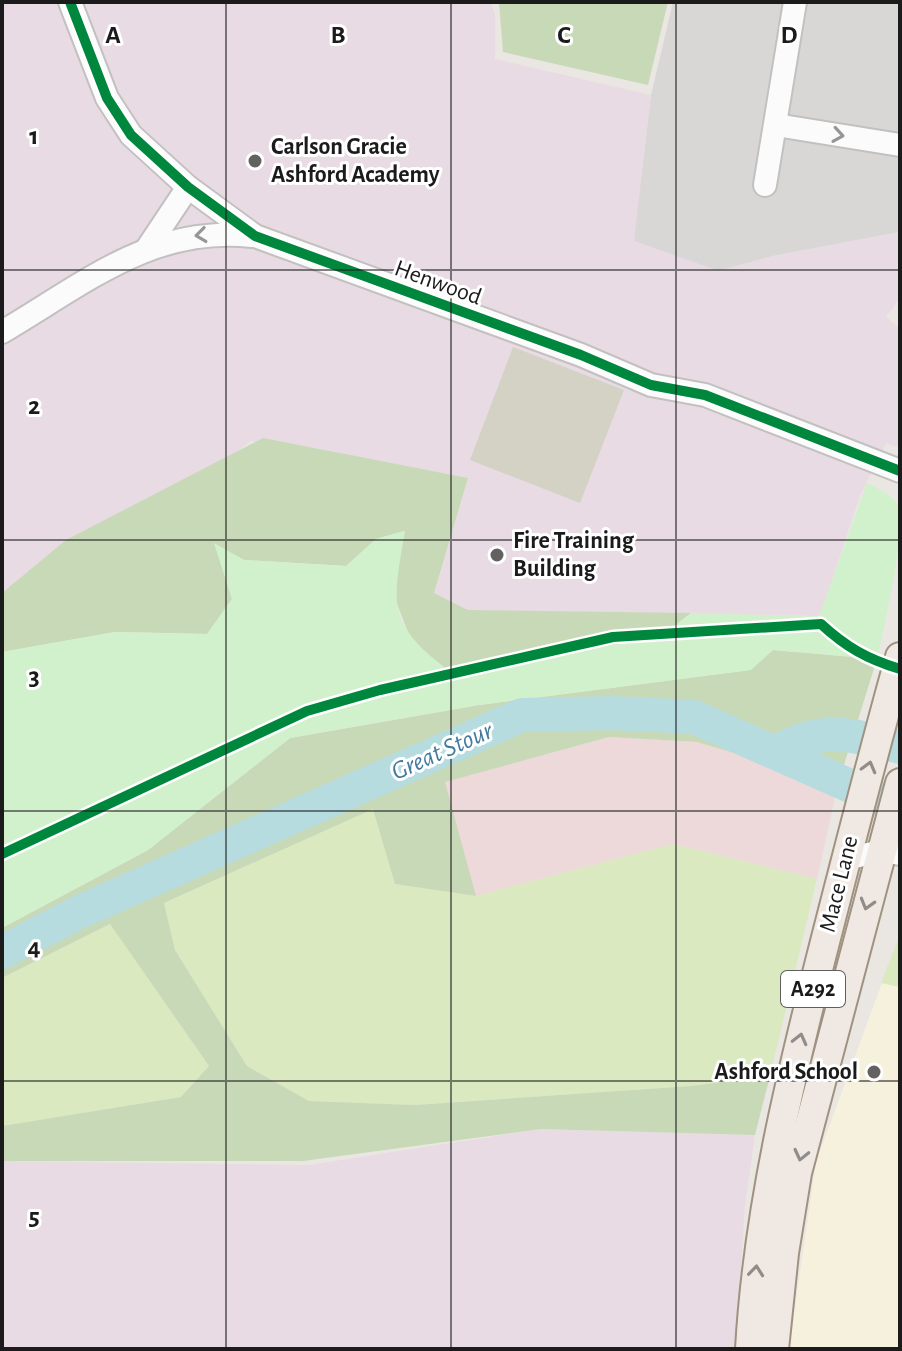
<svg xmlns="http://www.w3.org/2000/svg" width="902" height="1351" viewBox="0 0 902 1351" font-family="'Alegreya Sans',sans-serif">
	<rect width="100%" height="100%" fill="#eae7e3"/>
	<polygon fill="#d9d7d5" points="673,2 900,2 900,232 773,256 718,271 633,241 651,95"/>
	<polygon fill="#edd9d9" points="609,737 697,742 838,784 817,879 673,844 476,896 444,782"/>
	<g fill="#e8dbe4">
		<polygon points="2,2 490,2 495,14 495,59 651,95 634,241 718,271 773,256 900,232 900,298 886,317 900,329 900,448 886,443 860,496 820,616 468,610 434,593 468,478 251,441 2,623"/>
		<polygon points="541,1129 755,1135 745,1205 736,1349 2,1349 2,1161 309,1165"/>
	</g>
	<polygon fill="#f6f1dd" points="900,934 900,1349 789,1349 816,1162"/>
	<polygon fill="#d4d1c5" points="513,347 624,390 580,503 470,460"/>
	<g fill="#dbe9c0">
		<polygon points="374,808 396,884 476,896 673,844 817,879 770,1076 691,1086 414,1105 309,1101 247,1066 175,950 164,903"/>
		<polygon points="110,924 209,1066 181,1097 2,1126 2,978"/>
		<polygon points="900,934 900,987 881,983"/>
	</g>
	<g fill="#c8d9b8">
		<polygon points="499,2 668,2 648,85 503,52"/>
		<polygon points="263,438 468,478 434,593 468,610 691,613 658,639 446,669 411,640 394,596 404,531 376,539 346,566 244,560 215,545 232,599 207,634 115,632 2,652 2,593 66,540"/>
		<polygon points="773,650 877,659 838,784 697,742 609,737 445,782 476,896 395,884 373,809 164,903 175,950 247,1066 309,1101 415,1105 691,1086 770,1076 755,1135 541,1129 303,1161 2,1161 2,1126 181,1097 209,1066 110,924 2,978 2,928 148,850 290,738 479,705 750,670"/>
	</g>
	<path fill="#d1f1cc" d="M867,483c11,6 29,12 33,27 2,37 -14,110 -23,149l-104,-9 -22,20 -272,35 -189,33 -142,112 -146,78v-276l113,-20 92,2 25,-35 -18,-56 30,17 102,6 30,-27 29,-8c-12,71 -20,90 41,138l212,-30 33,-26 128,3z"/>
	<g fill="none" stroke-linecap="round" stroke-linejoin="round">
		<g stroke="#b6dcdf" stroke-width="34">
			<path d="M775,752c52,-27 71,-18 125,-5"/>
			<polyline points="2,952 77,913 522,715 612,713 694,717 900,808"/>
		</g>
		<defs>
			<g id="minor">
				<polyline points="70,2 107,98 131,135 188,187 255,236 581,355 651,385 705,395 900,471"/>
				<polyline points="776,125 900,145"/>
				<polyline points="765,185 795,2"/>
				<polyline points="148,247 188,187"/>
				<path d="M2,332c82,-48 150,-107 250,-96"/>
				<polyline points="845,859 882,851 900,854"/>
			</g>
			<g id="major">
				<path d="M750,1349c8,-141 41,-274 76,-411 24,-94 48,-188 74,-281"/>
				<polyline points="774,1349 784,1253 797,1173 900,783"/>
			</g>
		</defs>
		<use href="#minor" stroke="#c2c1bf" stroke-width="26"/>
		<use href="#major" stroke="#a09281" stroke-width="32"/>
		<use href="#minor" stroke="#fcfbfb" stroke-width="22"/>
		<use href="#major" stroke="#f0e9e3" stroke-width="28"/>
		<defs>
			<g id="cycleway">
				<polyline points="70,2 107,98 131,135 188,187 255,236 581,355 651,385 705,395 900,471"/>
				<path d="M2,854l305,-143 73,-21 233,-53 208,-13c25,23 46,35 79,45"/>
			</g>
		</defs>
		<use href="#cycleway" stroke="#fff" stroke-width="15"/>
		<use href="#cycleway" stroke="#00873e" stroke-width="10"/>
	</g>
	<defs><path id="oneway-chevron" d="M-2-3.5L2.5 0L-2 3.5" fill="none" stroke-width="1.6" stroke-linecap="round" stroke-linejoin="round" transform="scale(2)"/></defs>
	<g stroke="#979696">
		<use href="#oneway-chevron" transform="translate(838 135) rotate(9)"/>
		<use href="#oneway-chevron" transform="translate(201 235) rotate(173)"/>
	</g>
	<g stroke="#908c89">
		<use href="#oneway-chevron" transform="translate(869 767) rotate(-75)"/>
		<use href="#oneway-chevron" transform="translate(867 904) rotate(106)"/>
		<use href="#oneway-chevron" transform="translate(800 1039) rotate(-76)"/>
		<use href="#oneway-chevron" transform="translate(801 1155) rotate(103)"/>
		<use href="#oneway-chevron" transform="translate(756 1271) rotate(-84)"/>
	</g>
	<path fill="none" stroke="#1b1b1b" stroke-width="2" stroke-opacity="0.55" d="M226,2v1347M451,2v1347M676,2v1347M2,270h898M2,540h898M2,811h898M2,1081h898"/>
	<g fill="#636261" stroke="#fff" stroke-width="3">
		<circle cx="255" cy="161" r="8"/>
		<circle cx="497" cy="555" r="8"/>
		<circle cx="874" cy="1072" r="8"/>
	</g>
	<g text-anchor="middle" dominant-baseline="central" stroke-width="6" stroke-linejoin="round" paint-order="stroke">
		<rect fill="#fff" stroke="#5f5f5f" stroke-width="2" x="781" y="971" width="64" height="36" rx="6"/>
		<g font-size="22" font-weight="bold" fill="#1b1b1b">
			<text x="813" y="989">A292</text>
		</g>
		<g font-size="24" font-weight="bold" fill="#1b1b1b" stroke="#fff" text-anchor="start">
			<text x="271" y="147">Carlson Gracie<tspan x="271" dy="28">Ashford Academy</tspan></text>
			<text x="513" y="541">Fire Training<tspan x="513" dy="28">Building</tspan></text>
			<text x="858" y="1072" text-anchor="end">Ashford School</text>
		</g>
		<g font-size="24" fill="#1b1b1b" stroke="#fff">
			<text transform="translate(438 283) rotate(20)">Henwood</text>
			<text transform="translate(839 884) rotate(-76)">Mace Lane</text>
		</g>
		<g font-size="26" font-style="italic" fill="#417a9c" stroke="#fff">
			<text transform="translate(442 751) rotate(-24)">Great Stour</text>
		</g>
	</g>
	<g font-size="26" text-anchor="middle" font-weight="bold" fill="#1b1b1b" stroke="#fff" stroke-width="6" stroke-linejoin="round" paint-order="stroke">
		<text x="113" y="43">A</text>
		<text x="338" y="43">B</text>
		<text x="564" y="43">C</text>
		<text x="789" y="43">D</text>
		<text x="34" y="144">1</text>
		<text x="34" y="414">2</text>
		<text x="34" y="685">3</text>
		<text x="34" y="955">4</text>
		<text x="34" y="1225">5</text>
	</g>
	<rect width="902" height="1351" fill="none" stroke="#1b1b1b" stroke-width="8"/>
</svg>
